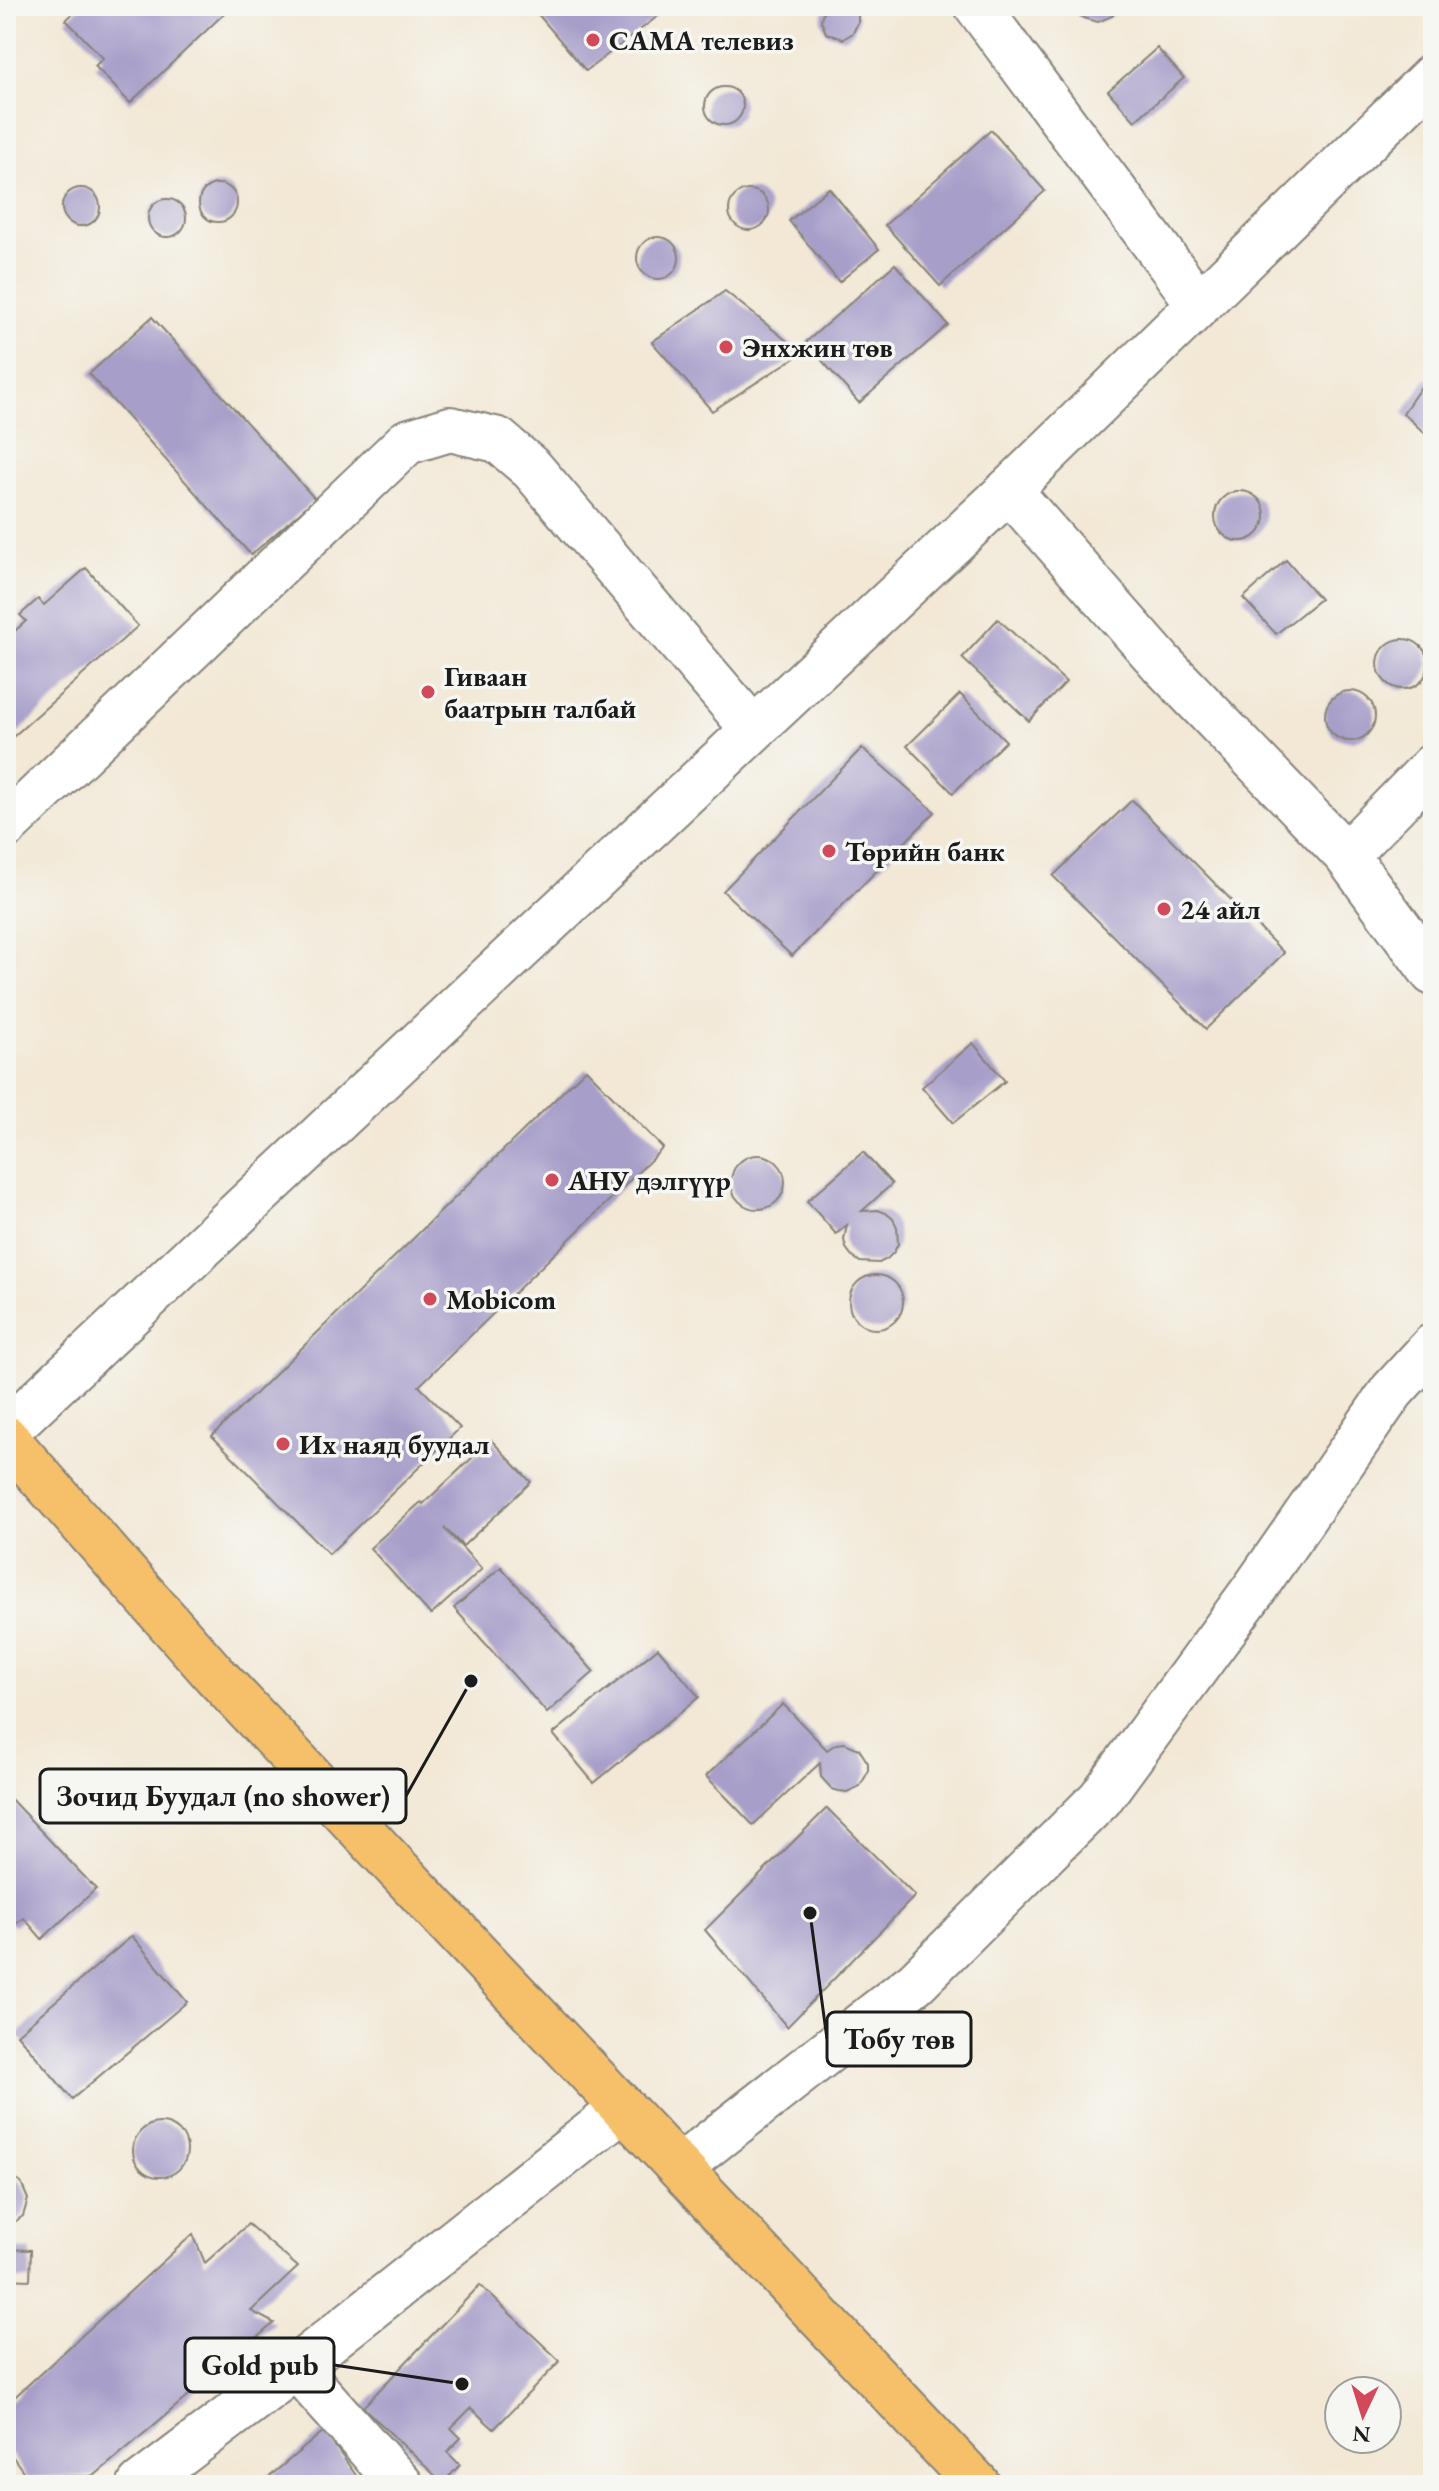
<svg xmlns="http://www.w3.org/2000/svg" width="1439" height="2491" viewBox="0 0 1439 2491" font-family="'EB Garamond',serif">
	<rect width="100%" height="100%" fill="#f6f6f2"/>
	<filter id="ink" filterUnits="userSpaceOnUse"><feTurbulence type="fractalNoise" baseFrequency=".0125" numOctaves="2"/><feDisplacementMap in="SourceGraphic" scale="16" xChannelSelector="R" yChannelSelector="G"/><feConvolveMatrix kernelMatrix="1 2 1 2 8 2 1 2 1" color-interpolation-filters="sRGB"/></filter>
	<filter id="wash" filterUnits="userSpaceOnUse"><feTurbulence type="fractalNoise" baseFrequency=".006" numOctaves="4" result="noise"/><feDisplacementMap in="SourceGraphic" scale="32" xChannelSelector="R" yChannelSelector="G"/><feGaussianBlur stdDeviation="1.8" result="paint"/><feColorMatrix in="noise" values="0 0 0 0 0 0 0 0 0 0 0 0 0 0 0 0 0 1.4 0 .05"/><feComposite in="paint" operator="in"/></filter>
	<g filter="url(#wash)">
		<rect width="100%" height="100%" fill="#f2e8d5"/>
		<g id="blocks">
			<g fill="#a79ec9">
				<polygon points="81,6 232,6 130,103 95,66 103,58 66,20"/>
				<polygon points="531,6 662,6 666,10 586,71"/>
				<polygon points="827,6 853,6 858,16 858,22 853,33 843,39 826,33 821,21 822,15"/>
				<polygon points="1073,6 1119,6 1112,16 1098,22 1083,18 1076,13"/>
				<polygon points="1157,48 1184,78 1135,121 1108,91"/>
				<circle cx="724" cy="106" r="19"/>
				<polygon points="991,130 1045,191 940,286 885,225"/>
				<circle cx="218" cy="203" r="19"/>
				<polygon points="829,188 879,249 839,282 789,221"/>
				<circle cx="81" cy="207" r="19"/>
				<circle cx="749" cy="210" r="20"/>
				<circle cx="167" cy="218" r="19"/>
				<circle cx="658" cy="258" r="21"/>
				<polygon points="895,264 948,325 859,403 806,342"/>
				<polygon points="725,291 802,353 712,411 652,342"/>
				<polygon points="152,317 315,499 251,555 89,374"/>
				<polygon points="1427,378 1433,383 1433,441 1403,413"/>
				<circle cx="1240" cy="516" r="25"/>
				<polygon points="1286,560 1320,599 1276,634 1243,598"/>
				<polygon points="86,568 138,626 6,743 6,639 26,621 20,615 38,599 44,605"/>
				<polygon points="998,619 1066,682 1029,721 962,658"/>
				<circle cx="1403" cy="664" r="25"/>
				<circle cx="1350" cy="716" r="25"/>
				<polygon points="960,694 1006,741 953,793 907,746"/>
				<polygon points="862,748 935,812 792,956 723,891"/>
				<polygon points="1132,800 1284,953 1206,1029 1053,876"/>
				<polygon points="973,1043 1005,1081 953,1123 922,1087"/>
				<polygon points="586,1069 663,1148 419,1386 460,1428 329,1554 212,1436"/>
				<polygon points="863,1152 892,1184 862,1211 878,1210 886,1213 893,1219 897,1227 898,1244 894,1252 887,1259 879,1263 860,1262 852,1256 846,1248 844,1240 847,1225 836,1234 807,1201"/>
				<circle cx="758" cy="1182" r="27"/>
				<circle cx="876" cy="1302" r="27"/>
				<polygon points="491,1440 531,1482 463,1546 444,1528 482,1569 431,1615 370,1548 421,1502 423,1504"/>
				<polygon points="501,1567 594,1672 547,1713 454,1608"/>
				<polygon points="658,1648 699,1697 594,1783 553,1734"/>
				<polygon points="783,1704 827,1750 836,1744 845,1743 859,1749 868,1763 868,1772 860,1786 847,1792 839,1791 832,1789 821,1777 820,1763 753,1825 706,1776"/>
				<polygon points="6,1794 96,1889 42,1939 24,1918 13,1926 6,1919"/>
				<polygon points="827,1808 915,1896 787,2027 705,1930"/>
				<polygon points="132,1936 187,2002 72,2099 17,2034"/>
				<circle cx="160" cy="2150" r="27"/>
				<polygon points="6,2173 21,2183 28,2199 23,2216 6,2228"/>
				<polygon points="248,2224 298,2267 251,2311 274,2323 94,2476 27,2477 6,2447 6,2405 193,2234 205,2263"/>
				<polygon points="6,2249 31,2250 30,2280 6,2279"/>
				<polygon points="480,2285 560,2361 494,2429 471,2408 451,2428 461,2438 447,2452 460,2465 443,2483 363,2407"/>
				<polygon points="324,2431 363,2485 259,2485"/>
			</g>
		</g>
	</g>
	<g filter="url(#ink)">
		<use href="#blocks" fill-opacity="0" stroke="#878278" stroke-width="2"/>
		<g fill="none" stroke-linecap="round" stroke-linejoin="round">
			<defs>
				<g id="minor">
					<polyline points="977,6 1199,304"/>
					<polyline points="1009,490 1162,664 1346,855 1433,973"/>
					<polyline points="6,826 407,442 450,429 498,440 532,469 753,729"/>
					<polyline points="1346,855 1433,766"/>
					<polyline points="6,1431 1009,490 1433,76"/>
					<polyline points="680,2167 916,1982 1100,1799 1255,1588 1392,1391 1433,1346"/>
					<polyline points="296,2367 401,2485"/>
					<polyline points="140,2485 296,2367 623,2108"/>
				</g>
				<polyline id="highway" points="6,1438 215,1675 978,2485"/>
			</defs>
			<use href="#minor" stroke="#878278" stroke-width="48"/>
			<use href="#highway" stroke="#878278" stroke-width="48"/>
			<use href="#minor" stroke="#fff" stroke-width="44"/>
			<use href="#highway" stroke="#f6c06b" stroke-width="44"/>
		</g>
	</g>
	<g fill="#d1495b" stroke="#f6f6f2" stroke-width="3">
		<circle cx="593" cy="40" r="8"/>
		<circle cx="726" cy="347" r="8"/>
		<circle cx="428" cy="692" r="8"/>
		<circle cx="829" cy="851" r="8"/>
		<circle cx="1164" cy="909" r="8"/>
		<circle cx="552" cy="1180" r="8"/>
		<circle cx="430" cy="1299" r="8"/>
		<circle cx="283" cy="1444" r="8"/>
	</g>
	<g text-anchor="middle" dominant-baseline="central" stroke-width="7" stroke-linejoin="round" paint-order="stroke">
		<g font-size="28" font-weight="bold" fill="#1c1c1c" stroke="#f6f6f2" text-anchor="start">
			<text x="609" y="40">САМА телевиз</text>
			<text x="742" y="347">Энхжин төв</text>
			<text x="444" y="676">Гиваан<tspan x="444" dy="32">баатрын талбай</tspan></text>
			<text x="845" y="851">Төрийн банк</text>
			<text x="1180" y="909">24 айл</text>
			<text x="568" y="1180">АНУ дэлгүүр</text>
			<text x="446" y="1299">Mobicom</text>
			<text x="299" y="1444">Их наяд буудал</text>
		</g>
	</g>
	<path fill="none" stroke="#1c1c1c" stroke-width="3" d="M471 1681L406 1796M810 1913L827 2039M462 2384L334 2365"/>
	<g fill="#1c1c1c" stroke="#f6f6f2" stroke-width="3">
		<circle cx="471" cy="1681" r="8"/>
		<circle cx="810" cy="1913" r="8"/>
		<circle cx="462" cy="2384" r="8"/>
	</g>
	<g fill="#f6f6f2" stroke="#1c1c1c" stroke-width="3">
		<rect x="40" y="1769" width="366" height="54" rx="8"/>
		<rect x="827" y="2012" width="144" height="54" rx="8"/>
		<rect x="185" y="2338" width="149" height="54" rx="8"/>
	</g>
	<g font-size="30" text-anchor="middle" font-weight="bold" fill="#1c1c1c">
		<text x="223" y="1806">Зочид Буудал (no shower)</text>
		<text x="899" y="2049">Тобу төв</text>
		<text x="260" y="2375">Gold pub</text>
	</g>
	<rect width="1439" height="2491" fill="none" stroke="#f6f6f2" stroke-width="32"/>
	<g transform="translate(1363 2415) rotate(184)"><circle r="38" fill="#f6f6f2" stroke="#9f9f9c" stroke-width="2"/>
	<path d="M0-6L14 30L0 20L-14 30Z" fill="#d1495b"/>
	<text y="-12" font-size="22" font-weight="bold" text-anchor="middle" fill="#1c1c1c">N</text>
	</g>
</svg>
